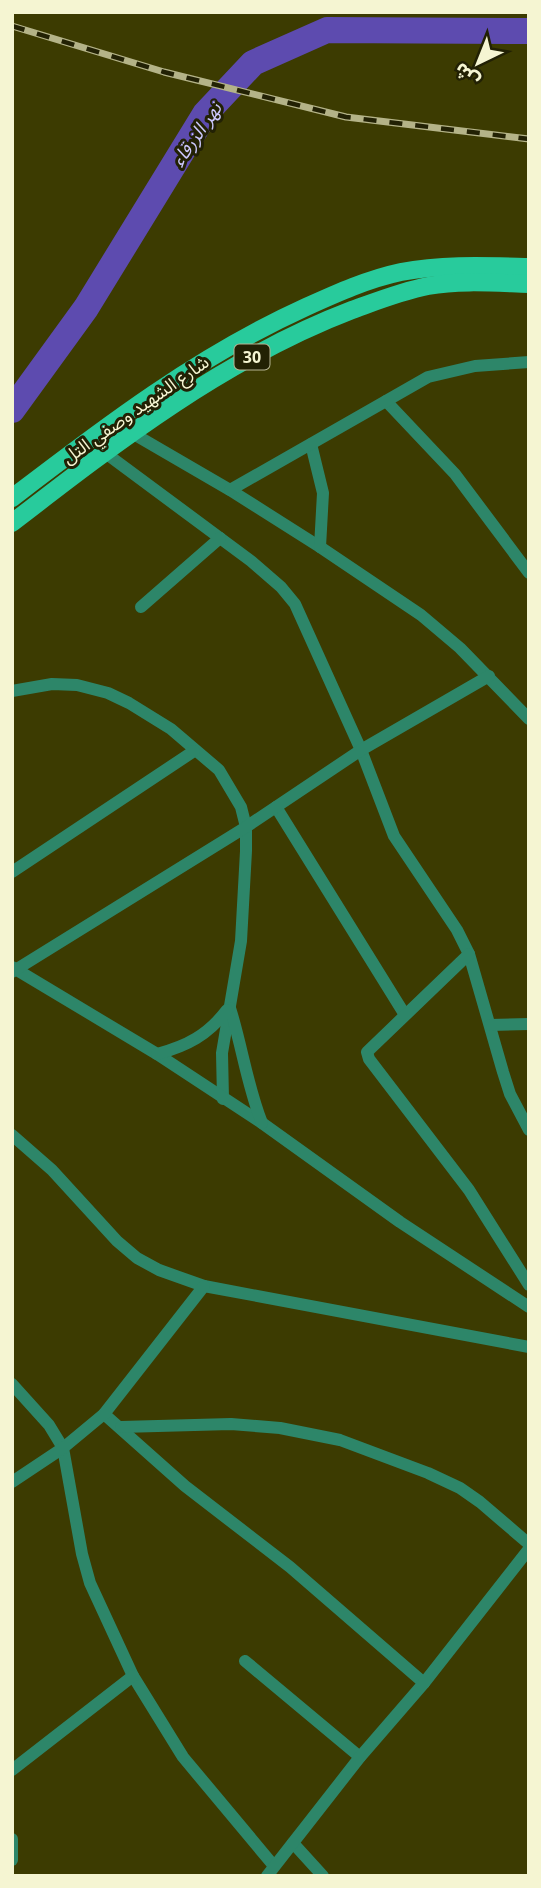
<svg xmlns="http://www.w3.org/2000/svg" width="541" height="1888" viewBox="0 0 541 1888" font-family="'Open Sans','Noto Sans Arabic',sans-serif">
	<rect width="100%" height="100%" fill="#3c3b01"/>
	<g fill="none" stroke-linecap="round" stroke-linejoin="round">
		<polyline stroke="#5d4baf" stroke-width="26" points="12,410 86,308 205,114 253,63 327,30 529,31"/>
		<g stroke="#2d8669" stroke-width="12">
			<polyline points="386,401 455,474 529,573"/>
			<polyline points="132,433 230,490 320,547 421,615 460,648 529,719"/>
			<polyline points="311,444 323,493 320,547"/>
			<polyline points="104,452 251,561 281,587 295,604 361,750 394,836 457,930 469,954 503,1072 510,1094 529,1130"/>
			<polyline points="230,490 428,377 475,366 529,362"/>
			<polyline points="141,607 220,538"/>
			<polyline points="12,691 52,684 77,685 108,693 129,703 171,729 219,770 241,807 246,827 246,851 241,941 222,1053 223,1099"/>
			<polyline points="276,807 405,1015"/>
			<polyline points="12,872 194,751"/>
			<polyline points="469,954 367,1052 369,1059 469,1190 529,1285"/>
			<polyline points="12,967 157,1054 262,1123 400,1222 529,1307"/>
			<polyline points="12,972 246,827 361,750 489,676"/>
			<path d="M230,1008c12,38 17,77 32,115"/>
			<polyline points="490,1025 529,1024"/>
			<path d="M157,1054c30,-8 51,-19 70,-44"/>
			<polyline points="12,1135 52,1170 117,1241 137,1258 159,1270 204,1286 529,1347"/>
			<polyline points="12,1384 49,1425 63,1448 82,1554 90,1583 133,1676 183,1757 274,1866"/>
			<polyline points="104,1414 185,1486 290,1567 424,1683"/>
			<polyline points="121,1427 231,1424 280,1428 340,1440 428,1473 460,1488 480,1502 529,1544"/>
			<polyline points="12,1482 63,1448 104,1414 204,1286"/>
			<polyline points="245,1661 360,1757"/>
			<polyline points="12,1770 133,1676"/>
			<polyline points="12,1839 12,1860"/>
			<polyline points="293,1843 323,1876"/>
			<polyline points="267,1876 360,1757 424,1683 529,1549"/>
		</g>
		<g stroke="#28cb9c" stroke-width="18">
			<path d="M12,498c94,-72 186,-142 294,-191 31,-14 62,-28 95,-35 42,-8 85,-6 128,-5"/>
			<path d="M12,523c106,-82 214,-165 340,-213 25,-9 50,-19 76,-24 33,-6 68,-3 101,-2"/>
		</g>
		<defs>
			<polyline id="rail" points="12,26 164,72 346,117 529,139"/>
		</defs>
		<use href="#rail" stroke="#b4b388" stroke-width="7"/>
		<use href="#rail" stroke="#222104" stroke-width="4.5" stroke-dasharray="13" stroke-linecap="butt"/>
	</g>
	<g text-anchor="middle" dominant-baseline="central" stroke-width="6" stroke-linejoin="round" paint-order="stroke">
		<rect fill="#222104" stroke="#b6b594" stroke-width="2" x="234.5" y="344.5" width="35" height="25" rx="5"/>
		<g font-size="16" font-weight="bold" fill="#f5f5d2">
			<text x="252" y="357">30</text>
		</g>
		<g font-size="18" fill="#f5f5d2" stroke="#222104">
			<text transform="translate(135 409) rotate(-35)">شارع الشهيد وصفي التل</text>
		</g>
		<g font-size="19" font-style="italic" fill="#cbc7fc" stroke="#222104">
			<text transform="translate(196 134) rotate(-55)">نهر الزرقاء</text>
		</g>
	</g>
	<rect width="541" height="1888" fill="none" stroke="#f5f5d2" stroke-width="28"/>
	<g transform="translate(478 63) rotate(223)" stroke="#222104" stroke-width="5" paint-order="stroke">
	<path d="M0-5L12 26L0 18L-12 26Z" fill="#f5f5d2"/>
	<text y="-10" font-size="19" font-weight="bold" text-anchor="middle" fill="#f5f5d2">ش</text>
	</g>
</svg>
